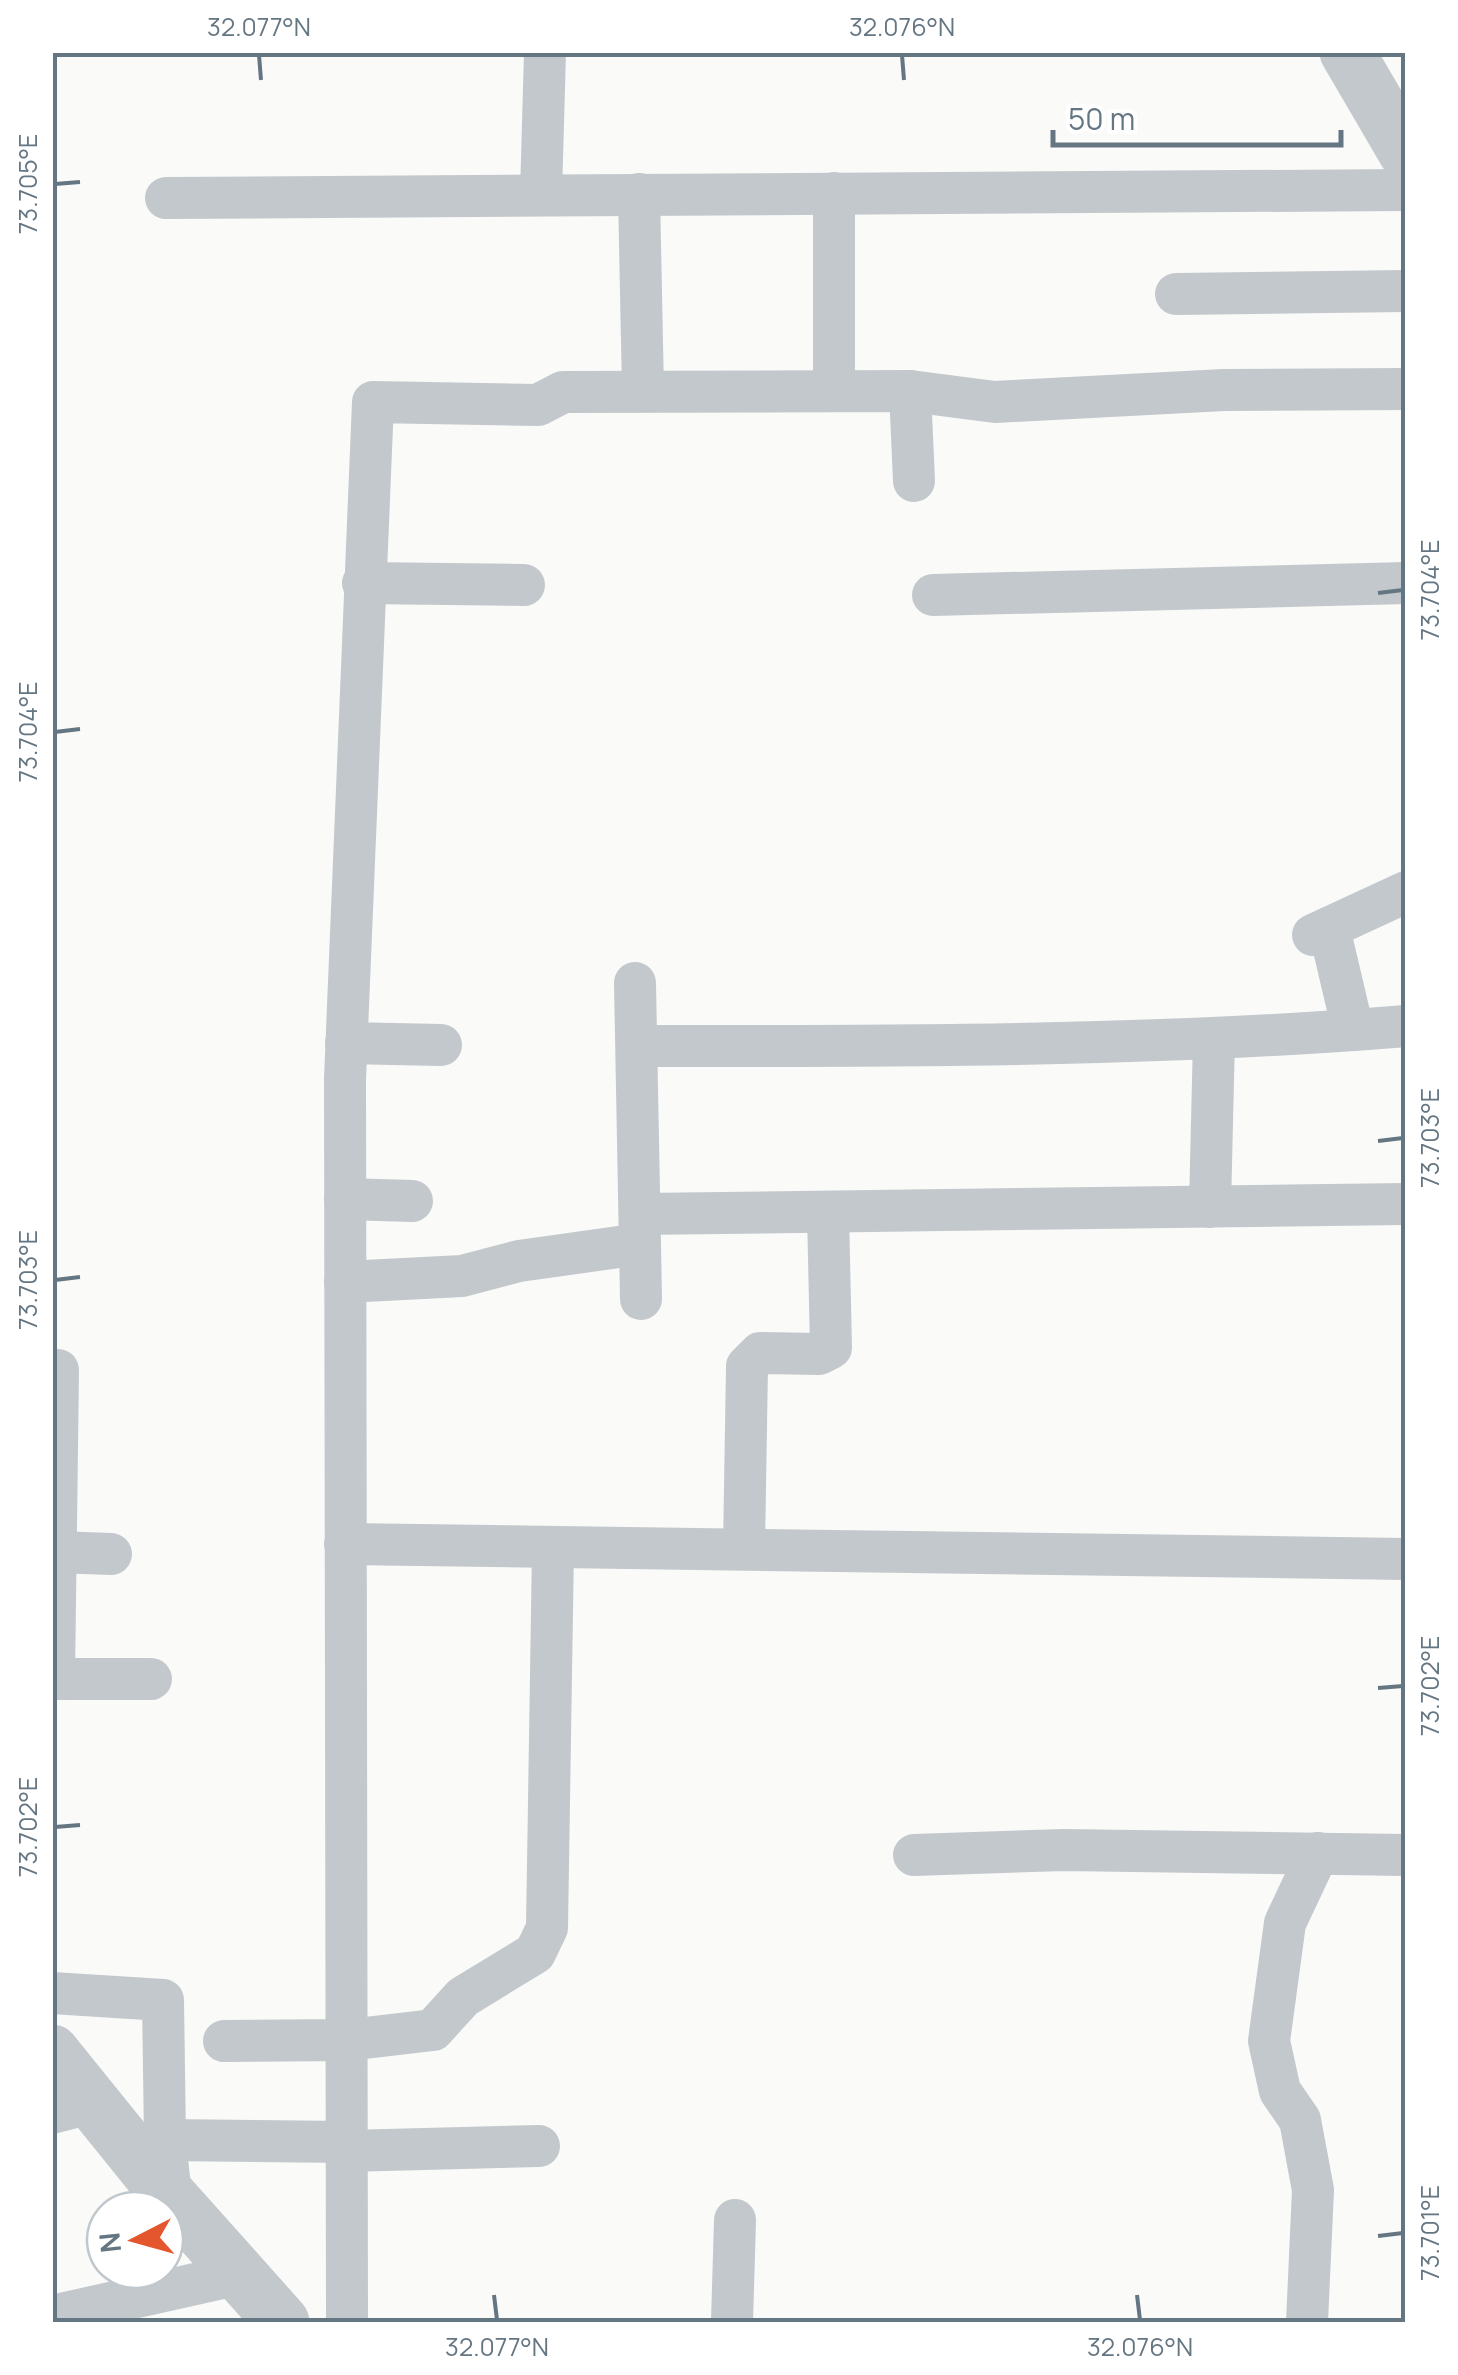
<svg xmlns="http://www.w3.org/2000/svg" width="1458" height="2375" viewBox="0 0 1458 2375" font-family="Manrope,sans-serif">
	<rect width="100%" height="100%" fill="#fafaf8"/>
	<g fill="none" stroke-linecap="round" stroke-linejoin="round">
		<g stroke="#c3c8cc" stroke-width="42">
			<polyline points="834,193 834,391"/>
			<polyline points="541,194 545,52"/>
			<polyline points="639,194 643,391"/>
			<polyline points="166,198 1406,190"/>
			<polyline points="1176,294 1406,291"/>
			<polyline points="910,391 914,481"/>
			<polyline points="363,583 524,585"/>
			<polyline points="933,595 1406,583"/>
			<polyline points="1329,928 1353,1030"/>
			<polyline points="1313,935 1406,892"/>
			<polyline points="635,983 641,1299"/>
			<polyline points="346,1043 441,1045"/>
			<path d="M637,1046c256,0 513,1 769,-20"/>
			<polyline points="345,1199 412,1201"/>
			<polyline points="1210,1207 1214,1038"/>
			<polyline points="640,1214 1406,1204"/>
			<polyline points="345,1282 462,1276 519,1261 640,1244"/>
			<polyline points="345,1544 1406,1559"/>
			<polyline points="744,1548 747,1366 760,1353 819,1354 831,1348 828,1213"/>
			<polyline points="56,1552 111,1554"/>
			<polyline points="52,1679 151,1679"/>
			<polyline points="54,1679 58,1370"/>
			<polyline points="914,1855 1064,1850 1406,1855"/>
			<polyline points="52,1993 163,2000 165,2140 171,2197"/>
			<polyline points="224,2041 348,2040 433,2030 463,1997 535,1953 547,1928 553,1548"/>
			<polyline points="52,2113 95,2102"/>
			<polyline points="165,2140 347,2142"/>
			<polyline points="347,2151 539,2146"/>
			<polyline points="52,2316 240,2274"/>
			<polyline points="347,2322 345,1079 373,402 538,405 563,392 910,391 995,402 1224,390 1406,389"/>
			<polyline points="732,2322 735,2220"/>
			<polyline points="1307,2322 1313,2190 1300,2120 1280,2091 1269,2041 1285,1923 1318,1853"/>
		</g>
		<g stroke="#c3c8cc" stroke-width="55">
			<polyline points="1347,52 1406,153"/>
			<polyline points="52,2052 157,2182 282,2322"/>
		</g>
	</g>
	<path fill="none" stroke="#657683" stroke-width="4" d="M259,55l2,25M902,55l2,25M55,184l25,-2M1378,593l25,-3M55,732l25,-3M1378,1141l25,-3M55,1280l25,-3M1378,1688l25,-2M55,1827l25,-2M1378,2236l25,-3M494,2295l3,25M1137,2295l3,25"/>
	<rect width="1458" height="2375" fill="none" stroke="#ffffff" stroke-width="110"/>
	<g transform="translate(135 2240) rotate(264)"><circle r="48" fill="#ffffff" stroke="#c1c8cd" stroke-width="2.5"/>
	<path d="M0-8L18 38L0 25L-18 38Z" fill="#e4572e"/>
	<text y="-15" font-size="28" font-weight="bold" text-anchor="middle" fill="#657683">N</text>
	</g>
	<path d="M1053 130v15h288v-15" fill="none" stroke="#657683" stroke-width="5"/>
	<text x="1068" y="130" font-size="30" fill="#657683" stroke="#ffffff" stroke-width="8" paint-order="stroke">50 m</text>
	<rect x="55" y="55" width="1348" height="2265" fill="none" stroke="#657683" stroke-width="4"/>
	<g font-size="25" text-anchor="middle" fill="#657683">
		<text x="259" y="36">32.077°N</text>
		<text x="902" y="36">32.076°N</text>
		<text transform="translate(28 184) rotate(-90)" y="9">73.705°E</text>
		<text transform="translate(1430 590) rotate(-90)" y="9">73.704°E</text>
		<text transform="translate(28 732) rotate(-90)" y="9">73.704°E</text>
		<text transform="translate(1430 1138) rotate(-90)" y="9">73.703°E</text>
		<text transform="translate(28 1280) rotate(-90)" y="9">73.703°E</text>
		<text transform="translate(1430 1686) rotate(-90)" y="9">73.702°E</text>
		<text transform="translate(28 1827) rotate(-90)" y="9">73.702°E</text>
		<text transform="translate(1430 2233) rotate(-90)" y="9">73.701°E</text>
		<text x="497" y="2356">32.077°N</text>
		<text x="1140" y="2356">32.076°N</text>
	</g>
</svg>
